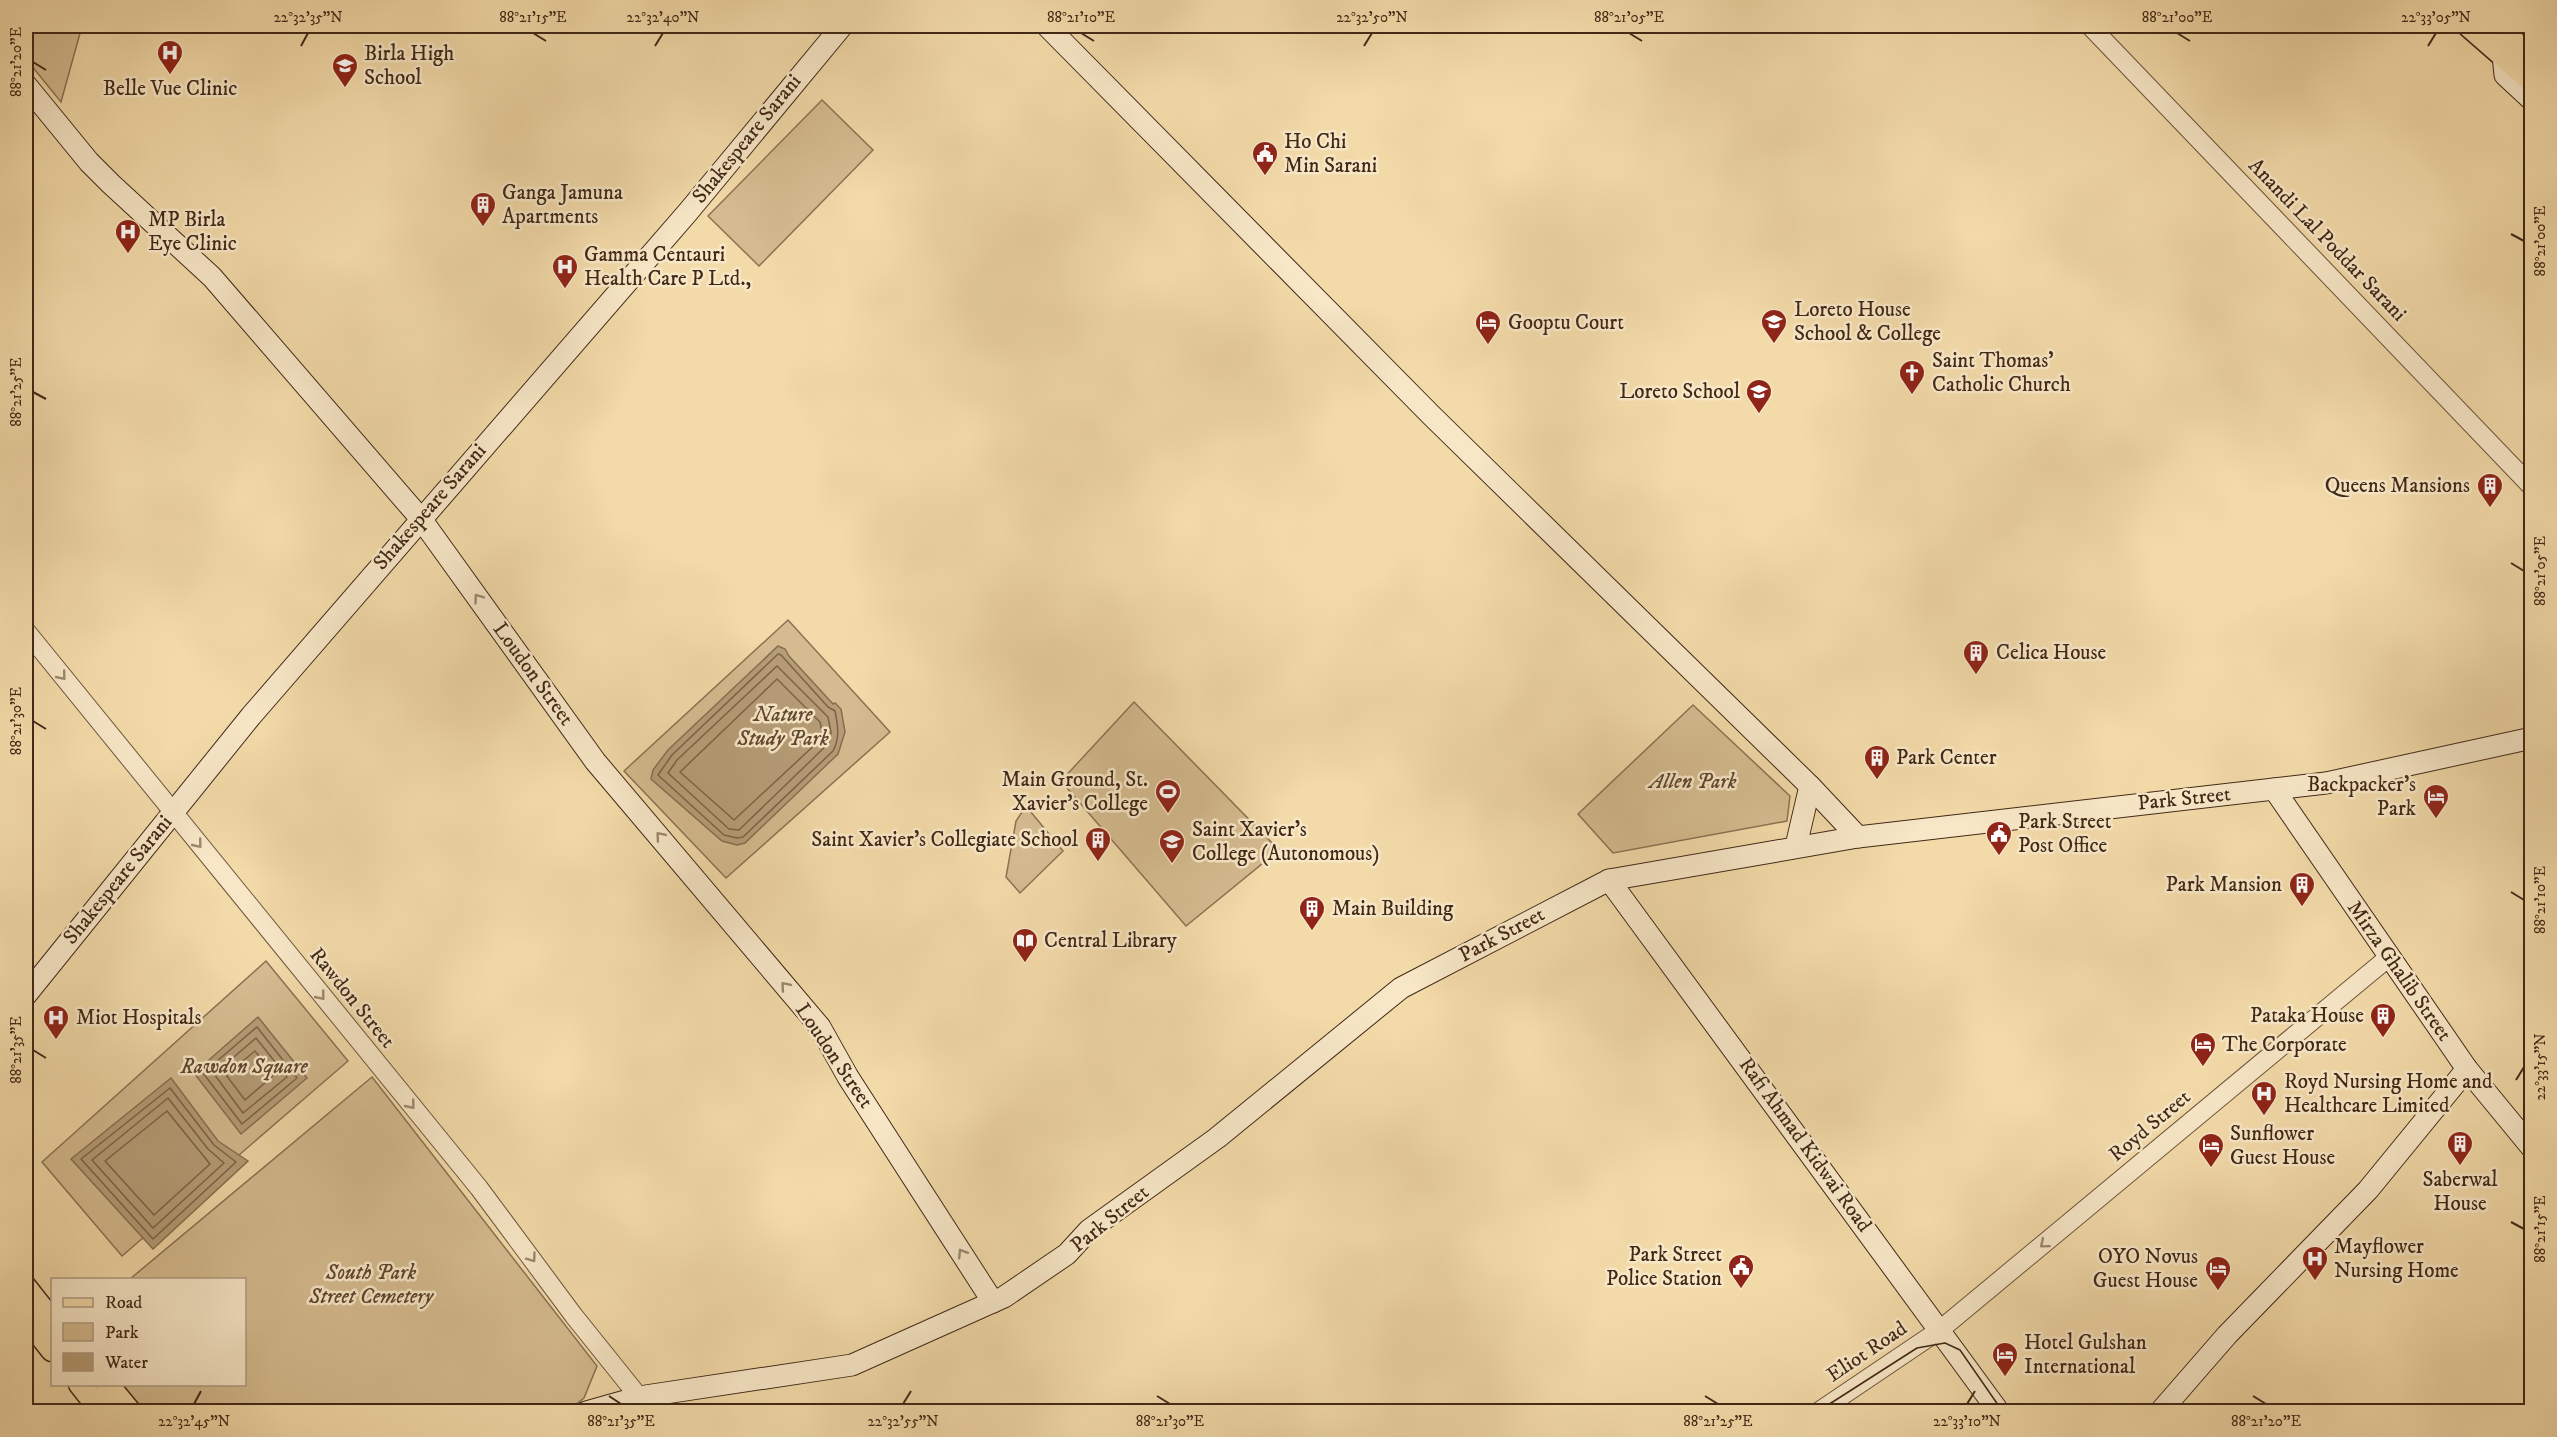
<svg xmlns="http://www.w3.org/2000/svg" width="2557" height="1437" viewBox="0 0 2557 1437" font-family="'IM FELL DW Pica',serif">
	<rect width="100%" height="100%" fill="#f3daa9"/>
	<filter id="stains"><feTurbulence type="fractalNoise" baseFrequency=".00333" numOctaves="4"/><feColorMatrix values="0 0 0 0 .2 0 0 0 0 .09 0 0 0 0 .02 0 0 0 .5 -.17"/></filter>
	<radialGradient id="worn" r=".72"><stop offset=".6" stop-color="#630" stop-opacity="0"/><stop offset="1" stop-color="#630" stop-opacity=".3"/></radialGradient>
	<g fill="#d5bc90" stroke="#8b7254" stroke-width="1.5">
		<polygon points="26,26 82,26 61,102 26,59"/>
		<polygon points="822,100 873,150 759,266 708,216"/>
		<polygon points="788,620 890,732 726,878 624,771"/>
		<polygon points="1134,702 1279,850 1186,926 1061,781"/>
		<polygon points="1693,705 1790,796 1787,821 1613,853 1578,814"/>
		<polygon points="1026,806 1063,851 1020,893 1006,877 1016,821"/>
		<polygon points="266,961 348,1061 122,1256 42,1162"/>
		<polygon points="372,1077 597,1366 584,1398 566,1412 118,1411 96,1385 244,1384 244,1280 130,1279"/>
	</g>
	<g fill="#b69d77" stroke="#876e51" stroke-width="1.5">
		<polygon points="778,646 785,649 789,656 833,704 835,703 841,709 845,732 838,754 745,843 737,845 722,841 651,779 653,770 668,750"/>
		<polygon points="258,1017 307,1078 241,1134 194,1073"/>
		<polygon points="171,1078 218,1141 248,1161 153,1249 71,1159"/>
	</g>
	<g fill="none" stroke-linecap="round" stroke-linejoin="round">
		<g stroke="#7c6247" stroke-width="1.5">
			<path d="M778,654l3,1 47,52 7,4c3,15 5,27 -2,40l-90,86 -6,1 -13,-3 -66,-60 14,-20z"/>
			<polygon points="777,666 828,717 831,732 829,743 739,830 729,829 668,773 677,760"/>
			<polygon points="777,679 820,722 822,732 820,740 734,820 680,772"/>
			<polygon points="257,1027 297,1078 242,1124 203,1073"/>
			<polygon points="256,1038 287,1077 243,1113 214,1074"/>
			<polygon points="255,1051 274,1075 245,1100 226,1075"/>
			<polygon points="170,1088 214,1145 236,1162 153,1239 81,1159"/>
			<polygon points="168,1098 208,1149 224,1163 153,1228 92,1160"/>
			<polygon points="167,1111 210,1164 154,1215 105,1161"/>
		</g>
		<defs>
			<g id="tertiary">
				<polyline points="2090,26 2532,487"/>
				<polyline points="26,631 479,1188 574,1316 639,1397"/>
				<polyline points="1818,1412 1941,1329 2389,957"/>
			</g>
			<g id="secondary">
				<polyline points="1047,26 1431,415 1810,786 1858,837"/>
				<polyline points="2503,55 2505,75 2532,100"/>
				<polyline points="26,85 89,162 111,184 212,277 421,519 595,761 820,1027 848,1077 993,1302"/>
				<polyline points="2274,789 2467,1069 2532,1148"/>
				<polyline points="1796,846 1810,786"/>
				<polyline points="1609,880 1999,1412"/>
				<polyline points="26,995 251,716 688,212 842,26"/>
				<polyline points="586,1412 639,1397 852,1365 1004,1297 1067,1254 1089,1230 1217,1138 1401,988 1609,880 1858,837 2326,783 2532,738"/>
				<polyline points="2160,1412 2227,1335 2368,1190 2467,1069"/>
			</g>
			<g id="primary">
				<polyline points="2469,26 2532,81"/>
				<polyline points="2496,26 2532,58"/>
				<polyline points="26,1288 52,1321"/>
				<polyline points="26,1317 52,1350"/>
				<polyline points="80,1384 102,1412"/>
				<polyline points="107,1384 130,1412"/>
			</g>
		</defs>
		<use href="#tertiary" stroke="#6e543c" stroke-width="20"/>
		<use href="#secondary" stroke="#412817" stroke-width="23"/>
		<use href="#primary" stroke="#412817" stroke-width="25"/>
		<use href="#tertiary" stroke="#f7e7c7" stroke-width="18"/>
		<use href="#secondary" stroke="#f7e7c7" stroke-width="21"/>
		<use href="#primary" stroke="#f3daa9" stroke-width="22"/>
		<polyline stroke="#412817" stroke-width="1.5" points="1817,1412 1917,1348 1945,1343 1960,1350 2003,1412"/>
	</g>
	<defs><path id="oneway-chevron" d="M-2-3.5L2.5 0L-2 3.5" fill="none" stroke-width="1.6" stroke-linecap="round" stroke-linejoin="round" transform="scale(1.5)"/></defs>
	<g stroke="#9c886f">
		<use href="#oneway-chevron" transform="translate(478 598) rotate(-126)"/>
		<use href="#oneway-chevron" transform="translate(62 676) rotate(51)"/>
		<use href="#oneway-chevron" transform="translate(660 836) rotate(-130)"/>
		<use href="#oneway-chevron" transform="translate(198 844) rotate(51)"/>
		<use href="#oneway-chevron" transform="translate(785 986) rotate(-130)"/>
		<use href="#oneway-chevron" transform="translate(321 996) rotate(51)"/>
		<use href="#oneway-chevron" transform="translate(411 1105) rotate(51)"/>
		<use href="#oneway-chevron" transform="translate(2044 1244) rotate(140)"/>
		<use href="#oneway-chevron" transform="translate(962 1253) rotate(-122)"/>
		<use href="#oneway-chevron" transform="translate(532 1258) rotate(54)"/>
	</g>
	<path fill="none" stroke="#412817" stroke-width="2" d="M533,33l13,8M1081,33l13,8M1629,33l13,8M2177,33l13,8M301,46l7,-13M655,46l8,-13M1364,46l8,-13M2428,46l8,-13M33,62l13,8M2511,234l13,7M33,392l13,7M2511,563l13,8M33,721l13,8M2511,892l13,8M33,1050l13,8M2516,1080l8,-13M2511,1222l13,7M609,1396l12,8M1157,1396l13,8M1705,1396l13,8M2253,1396l13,8M194,1404l7,-13M903,1404l8,-13M1967,1404l8,-13"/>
	<defs>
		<symbol id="hospital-pin" viewBox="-11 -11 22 30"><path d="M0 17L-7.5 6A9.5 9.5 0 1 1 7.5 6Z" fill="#8f2418" stroke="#f7e7c7"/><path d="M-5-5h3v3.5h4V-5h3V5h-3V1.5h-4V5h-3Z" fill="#fff"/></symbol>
		<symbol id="school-pin" viewBox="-11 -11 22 30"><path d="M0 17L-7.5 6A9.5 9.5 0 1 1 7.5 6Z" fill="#8f2418" stroke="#f7e7c7"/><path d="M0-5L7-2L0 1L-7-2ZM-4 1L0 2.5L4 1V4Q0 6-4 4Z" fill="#fff"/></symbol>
		<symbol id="civic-pin" viewBox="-11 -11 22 30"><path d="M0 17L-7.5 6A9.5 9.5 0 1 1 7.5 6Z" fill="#8f2418" stroke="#f7e7c7"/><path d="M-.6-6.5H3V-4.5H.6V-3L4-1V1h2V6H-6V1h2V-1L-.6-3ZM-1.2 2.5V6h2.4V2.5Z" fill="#fff"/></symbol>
		<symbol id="building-pin" viewBox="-11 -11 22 30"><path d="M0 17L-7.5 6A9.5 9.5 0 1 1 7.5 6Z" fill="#8f2418" stroke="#f7e7c7"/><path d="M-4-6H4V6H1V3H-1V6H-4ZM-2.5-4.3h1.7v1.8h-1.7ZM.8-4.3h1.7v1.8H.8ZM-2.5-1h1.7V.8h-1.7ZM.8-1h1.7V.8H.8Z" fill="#fff"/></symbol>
		<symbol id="university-pin" viewBox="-11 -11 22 30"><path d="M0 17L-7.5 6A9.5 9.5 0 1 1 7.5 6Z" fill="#8f2418" stroke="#f7e7c7"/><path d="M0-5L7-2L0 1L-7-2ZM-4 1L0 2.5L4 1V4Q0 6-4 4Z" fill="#fff"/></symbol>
		<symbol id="hotel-pin" viewBox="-11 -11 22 30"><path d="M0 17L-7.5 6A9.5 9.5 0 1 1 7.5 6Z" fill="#8f2418" stroke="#f7e7c7"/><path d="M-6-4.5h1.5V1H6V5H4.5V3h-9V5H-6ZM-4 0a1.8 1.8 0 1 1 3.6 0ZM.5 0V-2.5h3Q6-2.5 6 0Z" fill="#fff"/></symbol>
		<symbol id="church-pin" viewBox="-11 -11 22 30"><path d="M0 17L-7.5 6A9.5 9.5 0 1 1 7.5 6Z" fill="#8f2418" stroke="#f7e7c7"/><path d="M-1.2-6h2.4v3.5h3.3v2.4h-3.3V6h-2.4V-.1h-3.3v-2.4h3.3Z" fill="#fff"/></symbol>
		<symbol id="stadium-pin" viewBox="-11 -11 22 30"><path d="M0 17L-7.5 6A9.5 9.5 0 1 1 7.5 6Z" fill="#8f2418" stroke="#f7e7c7"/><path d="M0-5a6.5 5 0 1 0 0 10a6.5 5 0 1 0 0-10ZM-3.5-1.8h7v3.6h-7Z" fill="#fff"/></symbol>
		<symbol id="library-pin" viewBox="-11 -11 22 30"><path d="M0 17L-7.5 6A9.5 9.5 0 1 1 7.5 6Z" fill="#8f2418" stroke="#f7e7c7"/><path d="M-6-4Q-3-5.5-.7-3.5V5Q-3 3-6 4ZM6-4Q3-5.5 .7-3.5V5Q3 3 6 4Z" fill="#fff"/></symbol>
	</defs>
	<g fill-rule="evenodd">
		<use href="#hospital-pin" x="155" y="38" width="30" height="40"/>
		<use href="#school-pin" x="330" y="51" width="30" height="40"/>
		<use href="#civic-pin" x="1250" y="139" width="30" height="40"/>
		<use href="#building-pin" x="468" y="190" width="30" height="40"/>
		<use href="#hospital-pin" x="113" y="217" width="30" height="40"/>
		<use href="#hospital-pin" x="550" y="252" width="30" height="40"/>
		<use href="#university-pin" x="1759" y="307" width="30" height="40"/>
		<use href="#hotel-pin" x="1473" y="308" width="30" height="40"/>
		<use href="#church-pin" x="1897" y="358" width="30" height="40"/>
		<use href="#school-pin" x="1744" y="377" width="30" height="40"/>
		<use href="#building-pin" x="2475" y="471" width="30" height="40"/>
		<use href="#building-pin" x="1961" y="638" width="30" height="40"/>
		<use href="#building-pin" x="1862" y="743" width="30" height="40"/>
		<use href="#stadium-pin" x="1153" y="777" width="30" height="40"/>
		<use href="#hotel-pin" x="2421" y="782" width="30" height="40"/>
		<use href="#civic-pin" x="1984" y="819" width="30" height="40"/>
		<use href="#building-pin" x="1083" y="825" width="30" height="40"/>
		<use href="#university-pin" x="1157" y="827" width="30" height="40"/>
		<use href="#building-pin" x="2287" y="870" width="30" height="40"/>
		<use href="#building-pin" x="1297" y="894" width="30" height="40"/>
		<use href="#library-pin" x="1010" y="926" width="30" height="40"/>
		<use href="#building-pin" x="2368" y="1001" width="30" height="40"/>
		<use href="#hospital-pin" x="41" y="1003" width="30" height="40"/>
		<use href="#hotel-pin" x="2188" y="1030" width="30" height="40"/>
		<use href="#hospital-pin" x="2249" y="1079" width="30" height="40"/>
		<use href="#building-pin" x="2445" y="1129" width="30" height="40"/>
		<use href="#hotel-pin" x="2196" y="1131" width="30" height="40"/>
		<use href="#hospital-pin" x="2300" y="1244" width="30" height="40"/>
		<use href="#civic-pin" x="1726" y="1252" width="30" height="40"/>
		<use href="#hotel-pin" x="2203" y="1254" width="30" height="40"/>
		<use href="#hotel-pin" x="1990" y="1340" width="30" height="40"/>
	</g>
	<g text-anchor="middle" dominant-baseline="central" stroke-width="5" stroke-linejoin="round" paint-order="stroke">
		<g font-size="21" fill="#412817" stroke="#f7e7c7" text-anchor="start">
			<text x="364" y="54">Birla High<tspan x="364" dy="24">School</tspan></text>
			<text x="170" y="89" text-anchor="middle">Belle Vue Clinic</text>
			<text x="1284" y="142">Ho Chi<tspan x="1284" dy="24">Min Sarani</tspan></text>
			<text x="502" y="193">Ganga Jamuna<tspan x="502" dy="24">Apartments</tspan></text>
			<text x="148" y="220">MP Birla<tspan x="148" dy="24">Eye Clinic</tspan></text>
			<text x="584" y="255">Gamma Centauri<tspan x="584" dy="24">Health Care P Ltd.,</tspan></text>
			<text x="1794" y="310">Loreto House<tspan x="1794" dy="24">School &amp; College</tspan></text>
			<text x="1508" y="323">Gooptu Court</text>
			<text x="1932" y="361">Saint Thomas'<tspan x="1932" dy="24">Catholic Church</tspan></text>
			<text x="1740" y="392" text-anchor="end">Loreto School</text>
			<text x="2470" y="486" text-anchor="end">Queens Mansions</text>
			<text x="1996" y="653">Celica House</text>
			<text x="1896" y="758">Park Center</text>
			<text x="1148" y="780" text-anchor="end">Main Ground, St.<tspan x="1148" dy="24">Xavier's College</tspan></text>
			<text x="2416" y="785" text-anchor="end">Backpacker's<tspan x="2416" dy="24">Park</tspan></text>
			<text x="2018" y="822">Park Street<tspan x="2018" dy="24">Post Office</tspan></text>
			<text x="1192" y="830">Saint Xavier's<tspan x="1192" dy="24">College (Autonomous)</tspan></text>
			<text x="1078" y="840" text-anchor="end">Saint Xavier's Collegiate School</text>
			<text x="2282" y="885" text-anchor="end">Park Mansion</text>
			<text x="1332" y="909">Main Building</text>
			<text x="1044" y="941">Central Library</text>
			<text x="2364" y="1016" text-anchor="end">Pataka House</text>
			<text x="76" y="1018">Miot Hospitals</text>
			<text x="2222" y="1045">The Corporate</text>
			<text x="2284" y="1082">Royd Nursing Home and<tspan x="2284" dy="24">Healthcare Limited</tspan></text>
			<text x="2230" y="1134">Sunflower<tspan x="2230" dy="24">Guest House</tspan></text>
			<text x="2460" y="1180" text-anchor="middle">Saberwal<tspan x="2460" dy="24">House</tspan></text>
			<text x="2334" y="1247">Mayflower<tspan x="2334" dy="24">Nursing Home</tspan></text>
			<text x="1722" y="1255" text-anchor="end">Park Street<tspan x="1722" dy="24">Police Station</tspan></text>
			<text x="2198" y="1257" text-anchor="end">OYO Novus<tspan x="2198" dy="24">Guest House</tspan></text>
			<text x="2024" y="1343">Hotel Gulshan<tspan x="2024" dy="24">International</tspan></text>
		</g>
		<g font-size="21" fill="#412817" stroke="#f7e7c7">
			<text transform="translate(747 139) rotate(-51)">Shakespeare Sarani</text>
			<text transform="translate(2327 240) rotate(46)">Anandi Lal Poddar Sarani</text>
			<text transform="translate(430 507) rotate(-49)">Shakespeare Sarani</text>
			<text transform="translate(533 674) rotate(54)">Loudon Street</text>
			<text transform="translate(2184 799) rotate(-6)">Park Street</text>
			<text transform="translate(118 880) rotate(-51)">Shakespeare Sarani</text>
			<text transform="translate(1502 935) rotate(-28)">Park Street</text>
			<text transform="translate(2399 971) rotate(55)">Mirza Ghalib Street</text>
			<text transform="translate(352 998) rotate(51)">Rawdon Street</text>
			<text transform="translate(834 1056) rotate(56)">Loudon Street</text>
			<text transform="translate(2150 1126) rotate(-40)">Royd Street</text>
			<text transform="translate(1805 1145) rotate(54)">Rafi Ahmad Kidwai Road</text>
			<text transform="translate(1110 1219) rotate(-39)">Park Street</text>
			<text transform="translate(1867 1352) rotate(-34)">Eliot Road</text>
		</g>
		<g font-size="21" font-style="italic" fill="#5f462f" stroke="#f7e7c7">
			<text x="783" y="715">Nature<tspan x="783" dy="24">Study Park</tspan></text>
			<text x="1693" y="782">Allen Park</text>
			<text x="244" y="1067">Rawdon Square</text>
			<text x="371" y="1273">South Park<tspan x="371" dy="24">Street Cemetery</tspan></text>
		</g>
	</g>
	<rect width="2557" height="1437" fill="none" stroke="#f3daa9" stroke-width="66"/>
	<rect x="51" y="1278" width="195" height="108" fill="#f7e7c7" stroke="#ae9b81" stroke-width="1.5"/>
	<rect x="63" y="1298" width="30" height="9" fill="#f3daa9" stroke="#ae9b81" stroke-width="1.5"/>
	<text x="105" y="1308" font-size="18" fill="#412817">Road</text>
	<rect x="63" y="1323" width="30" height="18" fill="#d5bc90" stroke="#ae9b81" stroke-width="1.5"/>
	<text x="105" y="1338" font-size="18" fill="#412817">Park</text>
	<rect x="63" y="1353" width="30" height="18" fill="#b69d77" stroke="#ae9b81" stroke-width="1.5"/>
	<text x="105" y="1368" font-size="18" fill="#412817">Water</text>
	<rect x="33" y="33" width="2491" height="1371" fill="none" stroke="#412817" stroke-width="2"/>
	<g font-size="15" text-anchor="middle" fill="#412817">
		<text x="308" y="22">22°32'35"N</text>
		<text x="533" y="22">88°21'15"E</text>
		<text x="663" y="22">22°32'40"N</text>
		<text x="1081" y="22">88°21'10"E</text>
		<text x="1372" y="22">22°32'50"N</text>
		<text x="1629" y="22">88°21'05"E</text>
		<text x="2177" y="22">88°21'00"E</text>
		<text x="2436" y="22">22°33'05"N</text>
		<text transform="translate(16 62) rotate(-90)" y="5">88°21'20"E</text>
		<text transform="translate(2540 241) rotate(-90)" y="5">88°21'00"E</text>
		<text transform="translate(16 392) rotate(-90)" y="5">88°21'25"E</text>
		<text transform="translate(2540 571) rotate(-90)" y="5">88°21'05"E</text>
		<text transform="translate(16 721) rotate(-90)" y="5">88°21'30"E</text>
		<text transform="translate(2540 900) rotate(-90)" y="5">88°21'10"E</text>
		<text transform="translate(16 1050) rotate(-90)" y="5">88°21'35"E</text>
		<text transform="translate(2540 1067) rotate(-90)" y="5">22°33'15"N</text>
		<text transform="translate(2540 1229) rotate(-90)" y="5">88°21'15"E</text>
		<text x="194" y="1426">22°32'45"N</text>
		<text x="621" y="1426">88°21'35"E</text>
		<text x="903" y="1426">22°32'55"N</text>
		<text x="1170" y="1426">88°21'30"E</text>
		<text x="1718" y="1426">88°21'25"E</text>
		<text x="1967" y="1426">22°33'10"N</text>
		<text x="2266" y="1426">88°21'20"E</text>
	</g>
	<rect width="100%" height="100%" filter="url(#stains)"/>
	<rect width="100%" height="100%" fill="url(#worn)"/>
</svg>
